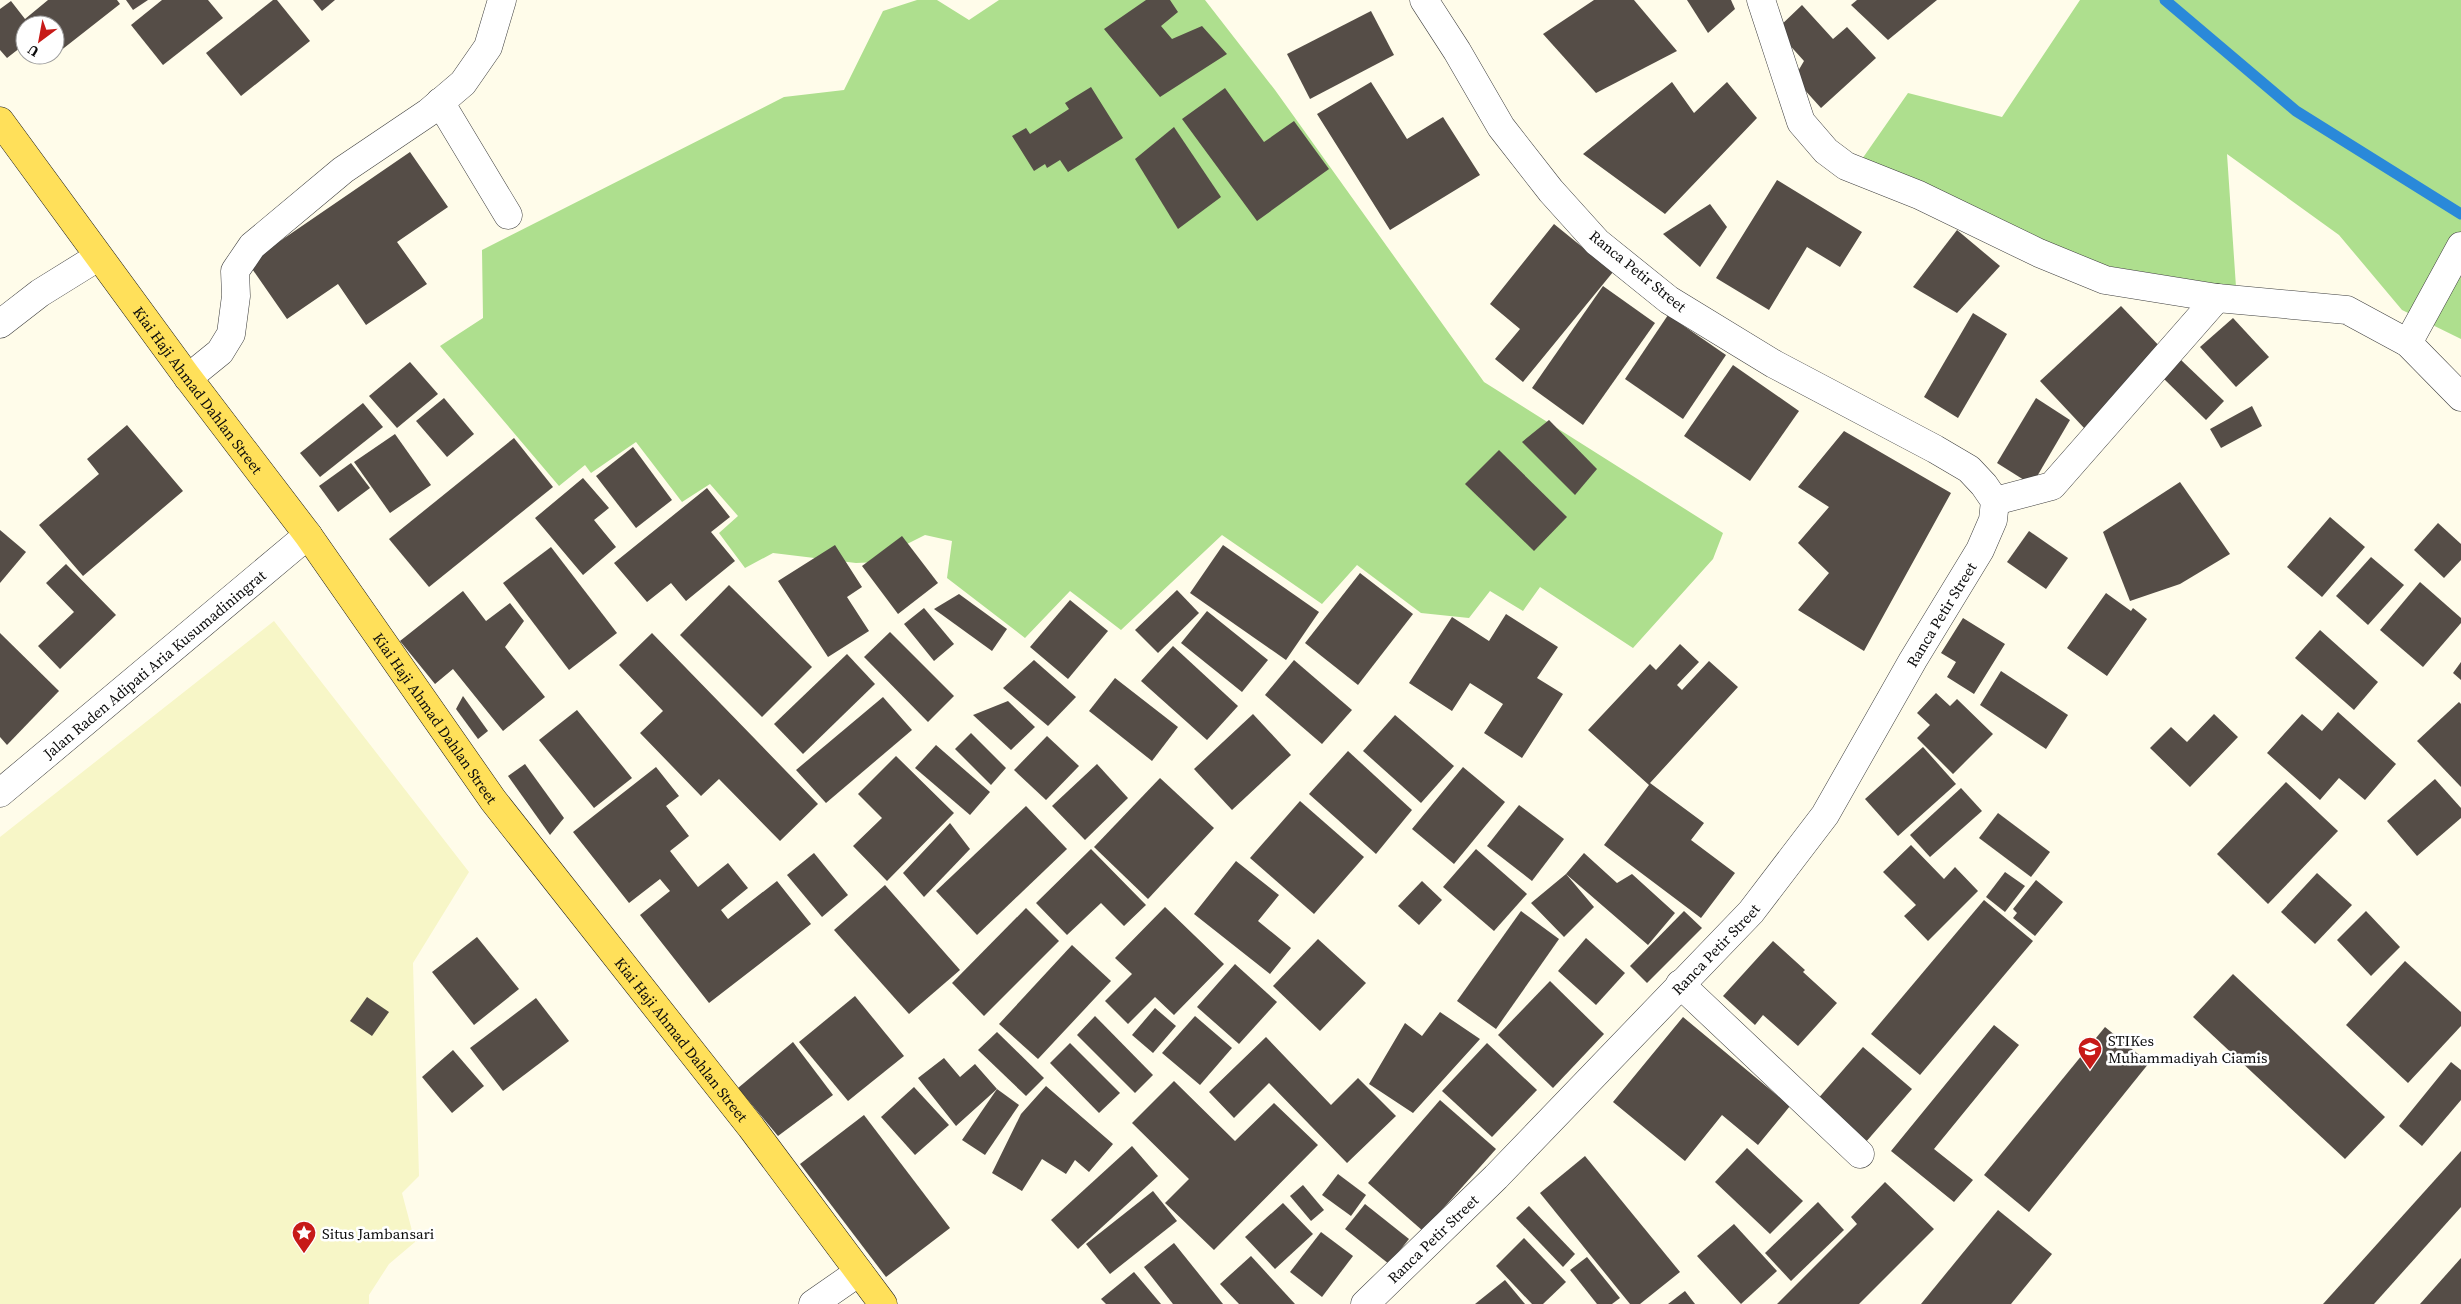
<svg xmlns="http://www.w3.org/2000/svg" width="2461" height="1304" viewBox="0 0 2461 1304" font-family="'Source Serif 4',serif">
	<rect width="100%" height="100%" fill="#fffcea"/>
	<polygon fill="#f7f6c7" points="274,621 469,872 413,963 419,1176 402,1193 415,1242 389,1264 369,1295 369,1304 0,1304 0,837"/>
	<g fill="#aedf8e">
		<polygon points="917,0 937,0 969,20 999,0 1205,0 1275,90 1484,382 1723,533 1713,559 1633,648 1540,587 1523,611 1490,591 1469,618 1421,613 1357,565 1322,604 1222,535 1121,630 1070,591 1025,638 947,578 952,541 925,535 893,551 878,562 856,563 773,553 745,568 719,533 738,516 710,484 682,502 636,442 591,473 585,465 559,486 440,346 483,318 482,250 784,97 844,90 883,11"/>
		<polygon points="2080,0 2461,0 2461,339 2402,310 2339,235 2227,154 2236,287 2082,262 1860,162 1908,93 2002,117"/>
	</g>
	<g fill="none" stroke-linecap="round" stroke-linejoin="round">
		<polyline stroke="#2a89d9" stroke-width="11" points="2165,0 2296,111 2461,214"/>
	</g>
	<g fill="#554d47">
		<polygon points="48,0 117,0 120,4 55,55 55,25 25,25 25,44 7,58 0,50 0,9 11,1 25,19"/>
		<polygon points="126,0 148,0 133,10"/>
		<polygon points="162,0 208,0 223,18 163,65 131,25"/>
		<polygon points="273,0 277,0 310,41 241,96 206,53"/>
		<polygon points="313,0 335,0 322,11"/>
		<polygon points="1146,0 1170,0 1178,12 1161,26 1172,39 1202,26 1227,54 1160,97 1104,29"/>
		<polygon points="1594,0 1634,0 1677,51 1596,93 1543,34"/>
		<polygon points="1687,0 1731,0 1735,9 1708,33"/>
		<polygon points="1857,0 1937,0 1888,40 1851,5"/>
		<polygon points="1802,5 1833,39 1847,27 1876,58 1821,108 1794,78 1804,61 1776,30"/>
		<polygon points="1371,11 1394,55 1310,99 1287,54"/>
		<polygon points="1371,82 1407,139 1443,117 1480,175 1390,230 1317,114"/>
		<polygon points="1672,82 1694,113 1727,82 1757,118 1665,214 1583,154"/>
		<polygon points="1091,87 1123,138 1068,172 1060,160 1047,168 1045,164 1034,171 1012,136 1026,128 1030,134 1069,109 1065,103"/>
		<polygon points="1225,88 1264,142 1294,121 1329,169 1257,221 1182,119"/>
		<polygon points="1174,127 1221,197 1178,229 1135,159"/>
		<polygon points="410,152 448,207 397,242 427,284 366,325 338,284 287,319 248,263"/>
		<polygon points="1777,180 1862,232 1840,267 1807,247 1769,310 1716,278"/>
		<polygon points="1710,204 1727,227 1700,267 1663,234"/>
		<polygon points="1554,224 1613,272 1523,382 1495,359 1520,329 1490,304"/>
		<polygon points="1957,230 2000,266 1957,313 1913,287"/>
		<polygon points="1603,286 1655,323 1583,425 1532,388"/>
		<polygon points="2121,306 2166,353 2085,429 2040,381"/>
		<polygon points="1973,313 2007,334 1958,418 1924,397"/>
		<polygon points="1668,315 1726,355 1683,419 1625,379"/>
		<polygon points="2233,318 2269,357 2236,387 2200,347"/>
		<polygon points="2181,360 2224,401 2206,420 2163,378"/>
		<polygon points="410,362 438,394 397,428 369,396"/>
		<polygon points="1733,365 1799,411 1750,481 1684,436"/>
		<polygon points="444,398 474,434 447,457 416,421"/>
		<polygon points="2036,398 2070,420 2032,485 1997,463"/>
		<polygon points="363,403 383,427 320,477 300,453"/>
		<polygon points="2252,406 2262,426 2221,448 2210,429"/>
		<polygon points="1549,420 1597,469 1575,495 1522,442"/>
		<polygon points="127,425 183,491 83,576 39,525 99,474 87,459"/>
		<polygon points="1844,431 1951,493 1864,651 1798,610 1829,573 1798,543 1829,507 1798,487"/>
		<polygon points="395,434 431,485 390,513 354,462"/>
		<polygon points="514,438 553,487 429,587 389,539"/>
		<polygon points="633,447 672,500 636,528 596,476"/>
		<polygon points="1499,450 1567,517 1534,551 1465,484"/>
		<polygon points="351,463 370,488 338,512 319,486"/>
		<polygon points="583,478 609,508 594,520 616,547 583,575 535,518"/>
		<polygon points="2180,482 2230,554 2180,584 2130,601 2103,532"/>
		<polygon points="707,488 730,517 711,532 735,561 686,601 671,583 647,602 614,563"/>
		<polygon points="2330,517 2365,547 2322,597 2287,567"/>
		<polygon points="2438,523 2461,544 2461,560 2444,578 2414,550"/>
		<polygon points="0,530 26,552 0,583"/>
		<polygon points="2029,531 2068,558 2046,589 2007,562"/>
		<polygon points="902,536 938,583 898,614 862,566"/>
		<polygon points="835,545 862,587 847,597 869,631 828,657 778,581"/>
		<polygon points="1223,545 1319,612 1286,660 1190,593"/>
		<polygon points="551,547 617,633 569,670 503,583"/>
		<polygon points="2371,557 2404,585 2368,625 2336,596"/>
		<polygon points="66,564 116,615 60,669 38,646 74,612 46,583"/>
		<polygon points="1360,573 1413,614 1358,685 1305,643"/>
		<polygon points="2420,582 2461,618 2461,623 2423,667 2380,630"/>
		<polygon points="729,585 812,667 762,717 680,635"/>
		<polygon points="1177,590 1199,613 1158,653 1135,630"/>
		<polygon points="463,591 486,621 510,603 524,621 505,647 545,697 503,731 453,669 435,684 400,641"/>
		<polygon points="2106,593 2131,611 2133,608 2147,619 2107,676 2067,648"/>
		<polygon points="959,594 1007,629 992,651 934,609"/>
		<polygon points="1070,600 1108,631 1068,679 1030,647"/>
		<polygon points="924,608 954,644 934,661 904,624"/>
		<polygon points="1207,611 1268,660 1242,692 1181,643"/>
		<polygon points="1506,614 1558,647 1537,678 1563,694 1522,758 1484,733 1503,704 1470,683 1452,711 1409,683 1452,617 1489,641"/>
		<polygon points="1963,618 2005,644 1974,694 1947,677 1956,662 1941,653"/>
		<polygon points="2320,630 2378,682 2354,710 2295,658"/>
		<polygon points="890,632 954,696 928,722 864,657"/>
		<polygon points="0,633 59,691 7,745 0,737"/>
		<polygon points="652,633 818,804 780,841 719,779 701,796 640,733 663,711 619,665"/>
		<polygon points="1680,644 1699,662 1677,685 1682,690 1709,661 1738,687 1650,783 1704,823 1691,840 1735,873 1701,918 1604,845 1649,785 1588,730 1650,664 1656,670"/>
		<polygon points="1173,646 1238,706 1207,740 1141,681"/>
		<polygon points="847,654 875,684 803,754 774,724"/>
		<polygon points="1034,660 1076,697 1048,726 1003,688"/>
		<polygon points="1294,660 1352,710 1322,744 1265,695"/>
		<polygon points="2461,662 2461,680 2453,673"/>
		<polygon points="2001,671 2068,715 2046,749 1980,705"/>
		<polygon points="1115,678 1178,727 1152,761 1089,711"/>
		<polygon points="1936,693 1950,706 1957,699 1993,734 1953,774 1917,738 1930,725 1917,713"/>
		<polygon points="463,696 488,731 478,739 456,709"/>
		<polygon points="883,697 912,730 826,803 796,770"/>
		<polygon points="1008,701 1035,727 1011,750 973,715"/>
		<polygon points="2459,702 2461,704 2461,787 2417,741"/>
		<polygon points="577,710 632,778 594,808 539,740"/>
		<polygon points="2338,712 2396,764 2365,800 2339,778 2320,800 2267,753 2302,714 2322,731"/>
		<polygon points="1253,714 1291,755 1232,810 1194,769"/>
		<polygon points="2214,714 2238,737 2190,787 2150,748 2171,727 2187,742"/>
		<polygon points="1395,715 1454,766 1421,803 1363,751"/>
		<polygon points="971,733 1006,768 991,785 955,749"/>
		<polygon points="1047,736 1079,766 1046,800 1014,770"/>
		<polygon points="936,745 990,792 970,815 915,768"/>
		<polygon points="1923,747 1956,784 1898,836 1865,799"/>
		<polygon points="1348,751 1412,810 1376,854 1309,794"/>
		<polygon points="896,756 954,813 887,881 853,846 882,818 858,794"/>
		<polygon points="525,764 564,818 550,835 508,776"/>
		<polygon points="1097,764 1128,798 1085,840 1052,806"/>
		<polygon points="656,767 679,796 666,806 689,836 670,851 698,887 728,863 748,888 721,910 728,919 777,881 811,924 709,1003 640,915 670,891 660,879 629,903 573,832"/>
		<polygon points="1463,767 1505,802 1454,864 1412,829"/>
		<polygon points="1160,778 1214,828 1148,899 1094,847"/>
		<polygon points="2435,779 2461,808 2461,818 2417,856 2387,821"/>
		<polygon points="2286,782 2338,831 2268,904 2217,854"/>
		<polygon points="1961,788 1982,811 1930,857 1910,835"/>
		<polygon points="1300,801 1364,857 1314,914 1250,858"/>
		<polygon points="1519,805 1564,839 1532,881 1487,846"/>
		<polygon points="1026,806 1067,849 977,935 936,891"/>
		<polygon points="1998,813 2050,852 2031,877 1979,838"/>
		<polygon points="950,823 970,849 924,897 903,873"/>
		<polygon points="1911,845 1944,879 1955,867 1978,891 1928,941 1904,916 1916,905 1883,872"/>
		<polygon points="1091,849 1146,905 1124,926 1101,903 1067,935 1036,903"/>
		<polygon points="1476,849 1527,894 1494,931 1443,887"/>
		<polygon points="814,853 848,895 822,917 787,875"/>
		<polygon points="1584,853 1617,883 1632,874 1675,913 1648,945 1566,874 1594,907 1564,937 1531,903 1566,874"/>
		<polygon points="1236,861 1279,895 1258,921 1291,948 1270,974 1194,914"/>
		<polygon points="2005,872 2025,886 2005,912 1986,897"/>
		<polygon points="2317,873 2352,905 2315,944 2281,912"/>
		<polygon points="2036,880 2063,902 2035,936 2013,918 2017,913 2013,909"/>
		<polygon points="1422,881 1442,900 1419,925 1398,906"/>
		<polygon points="885,885 960,970 909,1014 834,930"/>
		<polygon points="1984,900 2033,941 1920,1075 1871,1034"/>
		<polygon points="1165,907 1224,964 1174,1015 1155,997 1128,1024 1105,1001 1132,974 1115,958"/>
		<polygon points="1026,908 1059,941 984,1016 952,983"/>
		<polygon points="1521,911 1559,939 1496,1029 1457,1001"/>
		<polygon points="1684,911 1702,928 1647,983 1630,966"/>
		<polygon points="2366,911 2400,947 2371,976 2337,940"/>
		<polygon points="477,937 519,989 474,1025 432,972"/>
		<polygon points="1586,938 1625,973 1596,1005 1558,971"/>
		<polygon points="1318,939 1366,983 1320,1031 1273,986"/>
		<polygon points="1773,941 1805,970 1803,972 1837,1003 1798,1046 1763,1015 1755,1025 1723,996"/>
		<polygon points="1072,945 1111,981 1038,1059 999,1024"/>
		<polygon points="2405,961 2461,1012 2461,1026 2408,1083 2346,1025"/>
		<polygon points="1235,964 1277,1002 1239,1044 1197,1007"/>
		<polygon points="2233,974 2385,1117 2345,1159 2193,1017"/>
		<polygon points="1550,981 1604,1034 1553,1088 1498,1035"/>
		<polygon points="855,996 904,1056 848,1101 799,1042"/>
		<polygon points="367,997 389,1012 372,1036 350,1021"/>
		<polygon points="536,998 569,1041 503,1091 470,1048"/>
		<polygon points="1155,1008 1176,1026 1153,1053 1132,1035"/>
		<polygon points="1440,1012 1480,1039 1413,1113 1369,1084 1405,1023 1422,1036"/>
		<polygon points="1095,1016 1153,1075 1135,1093 1077,1035"/>
		<polygon points="1195,1016 1232,1048 1200,1085 1162,1053"/>
		<polygon points="1683,1017 1790,1106 1758,1145 1722,1115 1685,1161 1613,1102"/>
		<polygon points="1994,1025 2019,1045 1934,1149 1973,1180 1954,1202 1891,1151"/>
		<polygon points="2105,1027 2149,1063 2029,1212 1984,1175"/>
		<polygon points="997,1032 1044,1078 1026,1096 978,1050"/>
		<polygon points="1266,1037 1331,1105 1358,1078 1396,1116 1347,1163 1269,1083 1234,1118 1209,1092"/>
		<polygon points="793,1042 833,1095 778,1136 738,1088"/>
		<polygon points="1070,1043 1120,1093 1099,1113 1050,1063"/>
		<polygon points="1487,1043 1537,1090 1492,1137 1442,1091"/>
		<polygon points="1863,1047 1912,1089 1865,1143 1816,1101"/>
		<polygon points="453,1050 484,1086 452,1113 422,1077"/>
		<polygon points="944,1058 960,1077 975,1064 997,1089 956,1126 918,1078"/>
		<polygon points="2451,1062 2461,1070 2461,1100 2422,1146 2399,1126"/>
		<polygon points="1174,1081 1235,1141 1274,1103 1318,1145 1214,1250 1165,1203 1189,1179 1132,1123"/>
		<polygon points="1046,1086 1113,1144 1089,1172 1075,1160 1066,1174 1042,1159 1022,1191 992,1173 1021,1114"/>
		<polygon points="914,1087 949,1125 915,1155 881,1117"/>
		<polygon points="997,1089 1019,1105 985,1155 962,1140"/>
		<polygon points="1440,1100 1496,1149 1423,1231 1368,1183"/>
		<polygon points="864,1115 950,1228 886,1277 800,1164"/>
		<polygon points="1132,1146 1158,1176 1078,1249 1051,1220"/>
		<polygon points="1747,1148 1803,1201 1770,1234 1715,1182"/>
		<polygon points="2461,1151 2461,1207 2374,1304 2323,1304"/>
		<polygon points="1585,1156 1680,1272 1640,1304 1630,1304 1540,1193"/>
		<polygon points="1338,1174 1366,1195 1351,1216 1322,1195"/>
		<polygon points="1885,1182 1934,1229 1859,1304 1777,1304 1857,1224 1851,1217"/>
		<polygon points="1303,1185 1324,1210 1311,1221 1290,1196"/>
		<polygon points="1153,1191 1177,1221 1110,1274 1086,1244"/>
		<polygon points="1818,1202 1844,1230 1791,1281 1765,1253"/>
		<polygon points="1283,1203 1313,1234 1275,1269 1245,1237"/>
		<polygon points="1365,1204 1409,1239 1389,1264 1345,1229"/>
		<polygon points="1529,1206 1575,1254 1563,1267 1516,1218"/>
		<polygon points="1998,1210 2052,1254 2011,1304 1921,1304"/>
		<polygon points="1734,1224 1777,1271 1741,1304 1697,1256"/>
		<polygon points="1321,1232 1353,1256 1322,1297 1290,1272"/>
		<polygon points="1524,1238 1566,1282 1543,1304 1532,1304 1496,1266"/>
		<polygon points="1174,1243 1223,1304 1173,1304 1144,1267"/>
		<polygon points="1251,1256 1295,1304 1239,1304 1220,1284"/>
		<polygon points="1587,1257 1620,1298 1612,1304 1597,1304 1570,1270"/>
		<polygon points="2461,1258 2461,1304 2420,1304"/>
		<polygon points="1134,1272 1161,1304 1106,1304 1101,1299"/>
		<polygon points="1505,1280 1525,1304 1475,1304"/>
		<polygon points="1685,1291 1695,1304 1668,1304"/>
	</g>
	<g fill="none" stroke-linecap="round" stroke-linejoin="round">
		<defs>
			<g id="minor">
				<polyline points="1761,0 1801,122 1826,151 1846,166 1919,195 2039,253 2105,280 2217,298 2347,310 2408,343 2461,397"/>
				<polyline points="440,102 508,215"/>
				<polyline points="0,324 40,293 98,257"/>
				<polyline points="2408,343 2461,246"/>
				<polyline points="188,378 220,352 231,334 236,296 235,271 252,246 343,170 429,112 463,83 488,47 502,0"/>
				<polyline points="1995,501 2052,486 2217,298"/>
				<path id="s1" d="M0,793l308,-258"/>
				<polyline points="1680,984 1860,1154"/>
				<polyline points="813,1304 859,1272"/>
				<path id="s2" d="M1365,1304l131,-127 255,-265 74,-97 88,-155 67,-110 13,-30 2,-19 -11,-16 -15,-16 -34,-20 -161,-85 -105,-64 -72,-58 -46,-51 -50,-64 -44,-76 -33,-51"/>
			</g>
			<g id="major">
				<path id="s3" d="M0,121l186,254 122,160 185,265 258,327 132,177"/>
			</g>
		</defs>
		<use href="#minor" stroke="#3e3e3e" stroke-width="29"/>
		<use href="#major" stroke="#1c1c1c" stroke-width="29"/>
		<use href="#minor" stroke="#fff" stroke-width="28"/>
		<use href="#major" stroke="#ffe05a" stroke-width="28"/>
	</g>
	<defs>
		<symbol id="university-pin" viewBox="-11 -11 22 30"><path d="M0 17L-7.5 6A9.5 9.5 0 1 1 7.5 6Z" fill="#c71a18" stroke="#fff"/><path d="M0-5L7-2L0 1L-7-2ZM-4 1L0 2.5L4 1V4Q0 6-4 4Z" fill="#fff"/></symbol>
		<symbol id="sight-pin" viewBox="-11 -11 22 30"><path d="M0 17L-7.5 6A9.5 9.5 0 1 1 7.5 6Z" fill="#c71a18" stroke="#fff"/><path d="M0-6L1.8-2.2L6-1.7L2.9 1.2L3.7 5.4L0 3.3L-3.7 5.4L-2.9 1.2L-6-1.7L-1.8-2.2Z" fill="#fff"/></symbol>
	</defs>
	<g fill-rule="evenodd">
		<use href="#university-pin" x="2076" y="1035" width="28" height="38"/>
		<use href="#sight-pin" x="290" y="1219" width="28" height="38"/>
	</g>
	<g text-anchor="middle" dominant-baseline="central" stroke-width="5" stroke-linejoin="round" paint-order="stroke">
		<g font-size="15" fill="#0b0b0b" stroke="#fff">
			<text transform="translate(1638 271) rotate(39)">Ranca Petir Street</text>
			<text stroke="none"><textPath href="#s3" startOffset="334">Kiai Haji Ahmad Dahlan Street</textPath></text>
			<text stroke="none"><textPath href="#s2" startOffset="904">Ranca Petir Street</textPath></text>
			<text stroke="none"><textPath href="#s1" startOffset="201">Jalan Raden Adipati Aria Kusumadiningrat</textPath></text>
			<text stroke="none"><textPath href="#s3" startOffset="739">Kiai Haji Ahmad Dahlan Street</textPath></text>
			<text stroke="none"><textPath href="#s2" startOffset="499">Ranca Petir Street</textPath></text>
			<text stroke="none"><textPath href="#s3" startOffset="1144">Kiai Haji Ahmad Dahlan Street</textPath></text>
			<text stroke="none"><textPath href="#s2" startOffset="94">Ranca Petir Street</textPath></text>
		</g>
		<g font-size="15" fill="#0b0b0b" stroke="#fff" text-anchor="start">
			<text x="2108" y="1040">STIKes<tspan x="2108" dy="17">Muhammadiyah Ciamis</tspan></text>
			<text x="322" y="1233">Situs Jambansari</text>
		</g>
	</g>
	<g transform="translate(40 40) rotate(212)"><circle r="24" fill="#ffffff" stroke="#9d9d9d"/>
	<path d="M0-4L9 19L0 12L-9 19Z" fill="#c71a18"/>
	<text y="-8" font-size="14" font-weight="bold" text-anchor="middle" fill="#0b0b0b">U</text>
	</g>
</svg>
